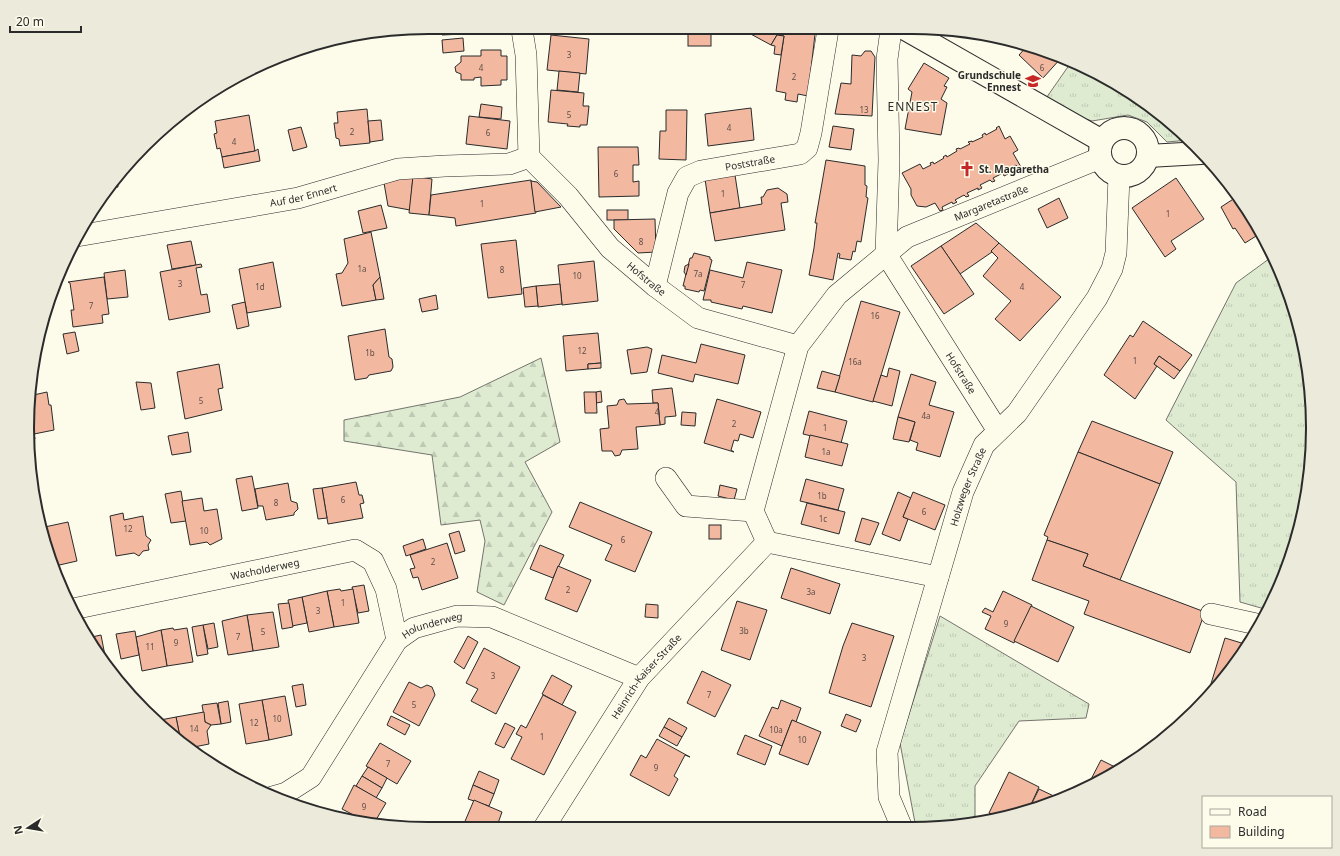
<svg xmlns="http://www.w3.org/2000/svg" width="1340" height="856" viewBox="0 0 1340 856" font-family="'Noto Sans',sans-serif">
	<defs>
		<pattern id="grass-tufts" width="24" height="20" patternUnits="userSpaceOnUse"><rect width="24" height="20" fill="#deebd1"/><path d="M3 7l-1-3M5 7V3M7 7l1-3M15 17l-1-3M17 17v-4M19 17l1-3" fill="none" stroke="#bfcab4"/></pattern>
		<pattern id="forest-firs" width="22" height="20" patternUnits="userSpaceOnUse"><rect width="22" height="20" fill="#deebd1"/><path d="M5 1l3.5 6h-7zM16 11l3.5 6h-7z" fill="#bfcab4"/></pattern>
	</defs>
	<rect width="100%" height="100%" fill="#fdfbea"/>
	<g fill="url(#grass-tufts)" stroke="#74746e">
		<polygon points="1072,61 1089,68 1176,126 1189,140 1167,142 1147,122 1128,115 1092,121 1042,104"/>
		<polygon points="1273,256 1299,324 1312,402 1310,480 1292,557 1268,610 1240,602 1236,482 1166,420 1236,283"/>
		<polygon points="940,616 1089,704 1086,718 1019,721 975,786 975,822 938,828 916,828 900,743"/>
	</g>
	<polygon fill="url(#forest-firs)" stroke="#74746e" points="541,358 560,442 525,462 552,512 504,605 477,592 485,541 480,520 441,525 432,455 344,441 344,420 460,397"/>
	<g fill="#f2b8a0" stroke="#2b2b2b">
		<polygon points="442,30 464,30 464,34 442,35"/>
		<rect x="688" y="30" width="23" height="16"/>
		<polygon points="748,30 798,30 815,34 808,96 798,94 797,102 785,100 786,93 776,91 784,36 777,35 771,45 747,32"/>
		<polygon points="551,35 589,39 586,74 547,70"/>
		<polygon points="777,35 784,36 781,55 774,54 775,46 771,45"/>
		<polygon points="463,38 464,51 443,53 442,40"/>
		<polygon points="1028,45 1041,48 1062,57 1043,78 1019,55"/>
		<polygon points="481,50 501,50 501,56 507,56 507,80 501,80 501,85 481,86 481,77 474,78 474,80 461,80 461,74 456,72 455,67 461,62 461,56 481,56"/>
		<polygon points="865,51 871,51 875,57 872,116 835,114 841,83 851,84 852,55 861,56"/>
		<polygon points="924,63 949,78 944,86 947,87 941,99 947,103 941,135 905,129 912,92 908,89"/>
		<polygon points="559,71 580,73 578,92 557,90"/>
		<polygon points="551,90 584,93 583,106 589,106 587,125 580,125 580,127 567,126 568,124 548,122"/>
		<polygon points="481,104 502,107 501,119 479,117"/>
		<polygon points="751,108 754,140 708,146 705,114"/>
		<polygon points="367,109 370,143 340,146 339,139 336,138 334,123 338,123 337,112"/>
		<polygon points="666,110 687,110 686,160 659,159 660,131 666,131"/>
		<polygon points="249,115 255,151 222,157 220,148 217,149 214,134 217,133 215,121"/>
		<polygon points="469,116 510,121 507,149 466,144"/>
		<polygon points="381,120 383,140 370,142 368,121"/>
		<polygon points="833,126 854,129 851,150 829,147"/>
		<polygon points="999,126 1005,139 1010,136 1018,150 1013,153 1021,167 1018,168 1016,165 1006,171 1008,174 1004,176 1003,173 993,178 995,181 992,182 990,180 980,185 982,188 978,190 978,188 967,193 969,196 966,197 964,195 955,200 957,202 953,204 952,202 942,207 943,210 940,211 935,203 926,207 917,206 911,195 911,189 902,173 920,164 923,169 931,165 930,163 933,162 934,164 944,158 943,157 946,155 947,157 957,151 956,149 959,148 960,149 970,144 968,142 972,141 972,142 983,137 982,135 985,133 986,135 997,129 996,128"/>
		<polygon points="301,127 307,147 293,151 288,130"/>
		<polygon points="598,147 638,147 639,165 633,165 633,182 639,181 639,196 599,197"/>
		<polygon points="258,149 260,161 224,168 222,157 255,151"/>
		<polygon points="826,160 865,166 865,185 867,186 866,197 868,198 861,242 857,241 855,252 853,251 851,260 839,258 840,254 838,253 833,280 809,275 814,248 817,223 815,223"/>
		<polygon points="735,175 740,208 710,213 705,179"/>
		<polygon points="117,176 118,187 107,188 110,184"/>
		<polygon points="413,176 410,210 388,206 384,183"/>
		<polygon points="413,176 432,179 429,215 409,213"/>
		<polygon points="1176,178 1204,219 1171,241 1176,249 1165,257 1132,208"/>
		<polygon points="531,180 536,213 456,226 455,218 429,215 431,195"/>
		<polygon points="531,181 537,182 561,207 535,212"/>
		<polygon points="778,188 787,194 788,202 781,203 785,230 715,241 710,213 762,204 761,197 763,197 767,190"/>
		<polygon points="1238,196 1261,233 1245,243 1235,228 1233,229 1221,207"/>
		<polygon points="1059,198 1068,218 1047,228 1038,209"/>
		<polygon points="381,205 387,228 363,233 358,211"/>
		<rect x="607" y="210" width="21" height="10"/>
		<polygon points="655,219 656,252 638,253 614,229 614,220"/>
		<polygon points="976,223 999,243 991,251 992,252 960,274 941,246"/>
		<polygon points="371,232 380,277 373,285 376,300 342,306 336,274 342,273 348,263 344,239"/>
		<polygon points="516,240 522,294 488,298 481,244"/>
		<polygon points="191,241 196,265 172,269 167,245"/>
		<polygon points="999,243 1061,297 1020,341 995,319 1011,301 983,276 998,258 991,251"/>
		<polygon points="941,246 974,294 944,314 911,266"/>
		<polygon points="694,253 710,257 710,259 712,260 704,291 700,290 699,292 685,289 685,286 683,286 690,258 692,258"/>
		<polygon points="594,261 598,301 562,305 558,265"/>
		<polygon points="273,262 281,307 247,313 239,269"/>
		<polygon points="747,262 782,270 772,313 743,306 742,309 711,302 711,300 703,300 710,270 743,278"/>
		<polygon points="201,264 202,267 196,268 201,295 207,294 210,312 169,320 160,272"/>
		<polygon points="689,264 686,275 684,272 685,266"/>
		<polygon points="125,270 128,297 107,299 104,273"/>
		<polygon points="104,277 109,314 102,315 103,323 73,327 71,310 74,310 70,283 68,282"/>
		<polygon points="380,277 384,299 376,300 373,285"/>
		<polygon points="560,284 562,304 538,307 536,286"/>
		<polygon points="536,286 538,306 525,307 523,288"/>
		<polygon points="436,295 438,309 422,312 419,299"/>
		<polygon points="861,301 900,312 873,402 835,392"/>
		<polygon points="245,302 249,326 237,329 232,305"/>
		<polygon points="1143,321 1192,355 1180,371 1159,356 1154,364 1157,366 1135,399 1104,375 1130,335 1133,337"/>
		<polygon points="385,329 389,357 392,359 393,367 391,371 369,375 367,378 355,380 348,336"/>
		<polygon points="75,332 79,351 67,354 63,334"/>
		<polygon points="598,333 601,363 588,364 588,369 566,371 563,336"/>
		<polygon points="701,344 745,355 738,384 695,374 693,382 658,373 662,355 696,363"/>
		<polygon points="647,347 652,349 647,372 631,374 627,350"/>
		<polygon points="1159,356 1180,371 1174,379 1154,364"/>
		<polygon points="601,363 601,368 588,369 588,364"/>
		<polygon points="219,364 223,388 218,389 222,410 185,419 177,372"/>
		<polygon points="889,368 900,371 892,406 873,401 881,375 887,377"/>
		<polygon points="822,371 840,376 835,392 817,388"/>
		<polygon points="911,374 936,382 929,405 954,412 940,457 916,450 918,443 910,440 915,422 898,417"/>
		<polygon points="136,382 151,383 155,408 141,410"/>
		<polygon points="672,388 676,416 665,417 665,424 660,425 658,403 653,403 652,390"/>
		<polygon points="601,391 602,402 596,403 596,392"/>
		<polygon points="47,392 49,405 51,405 54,430 34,434 35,439 28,440 29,396"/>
		<polygon points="584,392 596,392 597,413 585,413"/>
		<polygon points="624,399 627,404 658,403 660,425 636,427 638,449 622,450 620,455 615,456 612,451 602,451 600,429 609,428 607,406 617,405 619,400"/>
		<polygon points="717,399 761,412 753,438 740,434 738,441 734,440 731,450 734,452 704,443"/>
		<polygon points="809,411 847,421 841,443 803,434"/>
		<polygon points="682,412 696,413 695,426 681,425"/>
		<polygon points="898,417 915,422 909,442 893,439"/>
		<polygon points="1092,421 1173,452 1160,484 1078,452"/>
		<polygon points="188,432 191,452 172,455 168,436"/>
		<polygon points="810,435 848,444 842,466 805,457"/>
		<polygon points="1078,452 1160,484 1120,580 1083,566 1088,554 1047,540 1048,537 1044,535"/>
		<polygon points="252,476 258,508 242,511 236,479"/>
		<polygon points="806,479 844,489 838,510 800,501"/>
		<polygon points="356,482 359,495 362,495 364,503 360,504 363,518 328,524 322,488"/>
		<polygon points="288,483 291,501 297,503 298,509 294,513 294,515 266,520 263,506 258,506 255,489"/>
		<polygon points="720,485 737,489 734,500 718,496"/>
		<polygon points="322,488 327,518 318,519 313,489"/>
		<polygon points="181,491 186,521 171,523 165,494"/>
		<polygon points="898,492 911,498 903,517 908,519 900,541 882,534"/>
		<polygon points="913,492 945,505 935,530 903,517"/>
		<polygon points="202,498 204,511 217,509 222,539 210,545 207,542 190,545 182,501"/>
		<polygon points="580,502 652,532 635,572 605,560 612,545 569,527"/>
		<polygon points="807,503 845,512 839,534 801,524"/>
		<polygon points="123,513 124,520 143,516 146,536 151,540 148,545 149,550 143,551 139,556 134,553 116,556 110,516"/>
		<polygon points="862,518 879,523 870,545 855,541"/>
		<polygon points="68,522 77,561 55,566 40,528"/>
		<rect x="709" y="525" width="12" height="14"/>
		<polygon points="459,531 465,551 455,554 449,534"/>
		<polygon points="423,539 426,549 406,556 403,546"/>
		<polygon points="1047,540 1088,554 1083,566 1205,612 1190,653 1084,614 1089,601 1032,580"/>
		<polygon points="447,543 458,578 422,590 418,577 413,578 410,569 415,568 410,555"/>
		<polygon points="540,545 564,555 553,578 530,569"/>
		<polygon points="558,566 591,580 577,612 545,599"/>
		<polygon points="791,568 840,584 830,614 781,598"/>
		<polygon points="364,585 369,611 358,613 352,587"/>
		<polygon points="340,589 341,591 353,589 359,623 334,627 327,591"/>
		<polygon points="327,591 334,627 309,632 302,597"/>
		<polygon points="1003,591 1032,605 1014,643 985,629 991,616 982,612 985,608 993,612"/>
		<polygon points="302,597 307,623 292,626 288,600"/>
		<polygon points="737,601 767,610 750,660 721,650"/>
		<polygon points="289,603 293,627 282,629 278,604"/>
		<polygon points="646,604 658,605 658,618 645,617"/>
		<polygon points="1031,606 1074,627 1058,662 1014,641"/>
		<polygon points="273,612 279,647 253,651 247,615"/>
		<polygon points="247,615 253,651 228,655 222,621"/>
		<polygon points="214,623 218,647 208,649 203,625"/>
		<polygon points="852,623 894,636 871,707 829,693 843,646"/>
		<polygon points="203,625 208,654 197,656 192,627"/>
		<polygon points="173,628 174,630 187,628 193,662 167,666 161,630"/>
		<polygon points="161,630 167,666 142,671 136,637"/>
		<polygon points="135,631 139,655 121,659 116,634"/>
		<polygon points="101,635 107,666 87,638"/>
		<polygon points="468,636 478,642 464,669 454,662"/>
		<polygon points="1225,638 1248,645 1214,692 1206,700"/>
		<polygon points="484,648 520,667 496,714 471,701 478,689 466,683"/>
		<polygon points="702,671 731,685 715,717 687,703"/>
		<polygon points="552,675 572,686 562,705 542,694"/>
		<polygon points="409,682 421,688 427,685 432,687 434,692 435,695 419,726 393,712"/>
		<polygon points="303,684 306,705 296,707 292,686"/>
		<polygon points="543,695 576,712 544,775 511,759 522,737 516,734 521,725 526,728"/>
		<polygon points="285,696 292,735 269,740 262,700"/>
		<polygon points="262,700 269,740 246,744 239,704"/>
		<polygon points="781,700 801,708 796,722 792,720 782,746 759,736 772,707 778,709"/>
		<polygon points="228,701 231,722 221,724 218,703"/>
		<polygon points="217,703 221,724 211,725 205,722 202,705"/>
		<polygon points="147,706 148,714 141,707"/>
		<polygon points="204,712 205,722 211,725 207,731 209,744 189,748 181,742 176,717"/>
		<polygon points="846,714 861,720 856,732 841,726"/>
		<polygon points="391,716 410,725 405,735 387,725"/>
		<polygon points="176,717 181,742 155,721"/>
		<polygon points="669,718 687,728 682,737 664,727"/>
		<polygon points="792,720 821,732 808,765 779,754"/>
		<polygon points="505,723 515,728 504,748 495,744"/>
		<polygon points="664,727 682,737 677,746 659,736"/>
		<polygon points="745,735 772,746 765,765 737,754"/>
		<polygon points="657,739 690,757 685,755 674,776 678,779 669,796 630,775 641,755 646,758"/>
		<polygon points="380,743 411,761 397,784 366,766"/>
		<polygon points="1101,760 1119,769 1087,789 1087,787"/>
		<polygon points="368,767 387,778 382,788 362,776"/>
		<polygon points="479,771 499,780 494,794 473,785"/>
		<polygon points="1009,772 1039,787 1028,811 1016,815 999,818 989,813"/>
		<polygon points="362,776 382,788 376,798 356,786"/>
		<polygon points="354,785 386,803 373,825 342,809"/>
		<polygon points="473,785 494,794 489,806 468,799"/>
		<polygon points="1039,789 1060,799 1028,811"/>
		<polygon points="474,800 502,812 497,826 463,826"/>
	</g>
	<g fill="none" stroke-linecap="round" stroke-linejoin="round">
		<defs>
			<g id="street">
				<path id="s1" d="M522,30l4,25 3,102 39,39 42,52 45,38 43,32 100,28"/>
				<path id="s2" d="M891,30l-4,29 2,101 -3,94 112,177"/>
				<path id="s3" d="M77,236l221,-38 100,-29 47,-3 64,-2 20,-7"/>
				<path id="s4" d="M655,286l23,-93 9,-16 14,-6 99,-17 7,-6 4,-15 17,-103"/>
				<polyline points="666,478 686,506 753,511"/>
				<path id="s5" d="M767,542l-14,-31 45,-165 39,-51 70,-58 193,-79"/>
				<path id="s6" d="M73,609l282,-59 18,11 13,28 11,51"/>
				<polyline points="1211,614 1261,625"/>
				<path id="s7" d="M272,797l14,-4 25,-16 86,-137 17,-12 43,-12 35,1 147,61"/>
				<path id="s8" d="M545,826l94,-148 128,-136 171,35"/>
				<path id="s9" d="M902,828l-13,-31 -2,-45 76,-260 21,-47 33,-32 80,-115 15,-29 4,-16 3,-77"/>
			</g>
			<g id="secondary">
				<polyline points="907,30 1102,141"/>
				<circle cx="1124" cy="152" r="24"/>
				<polyline points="1148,156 1201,153"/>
			</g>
		</defs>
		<use href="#street" stroke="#2b2b2b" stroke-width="22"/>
		<use href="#secondary" stroke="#2b2b2b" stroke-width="24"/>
		<use href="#street" stroke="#fdfbea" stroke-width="21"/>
		<use href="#secondary" stroke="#fdfbea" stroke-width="22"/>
	</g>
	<defs>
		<symbol id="school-bare" viewBox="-9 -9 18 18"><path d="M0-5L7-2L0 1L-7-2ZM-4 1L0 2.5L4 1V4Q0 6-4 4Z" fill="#c62828" stroke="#fdfbea" stroke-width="2.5" paint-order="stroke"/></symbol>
		<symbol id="church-bare" viewBox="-9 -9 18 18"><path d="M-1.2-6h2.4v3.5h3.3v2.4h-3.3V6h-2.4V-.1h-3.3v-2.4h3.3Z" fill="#c62828" stroke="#fdfbea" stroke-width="2.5" paint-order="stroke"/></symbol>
	</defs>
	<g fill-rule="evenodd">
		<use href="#school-bare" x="1022" y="70" width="22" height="22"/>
		<use href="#church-bare" x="956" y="158" width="22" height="22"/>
	</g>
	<g text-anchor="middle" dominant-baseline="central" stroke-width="3" stroke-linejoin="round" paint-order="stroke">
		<g font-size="8" fill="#5d4e48">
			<text x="569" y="54">3</text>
			<text x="481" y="67">4</text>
			<text x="1042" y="67">6</text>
			<text x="794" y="76">2</text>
			<text x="864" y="109">13</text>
			<text x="569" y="114">5</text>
			<text x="729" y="127">4</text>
			<text x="352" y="131">2</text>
			<text x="488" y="132">6</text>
			<text x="234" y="141">4</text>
			<text x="616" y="173">6</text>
			<text x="723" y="193">1</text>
			<text x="482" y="203">1</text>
			<text x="1168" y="213">1</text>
			<text x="641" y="241">8</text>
			<text x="362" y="268">1a</text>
			<text x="502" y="269">8</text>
			<text x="698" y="273">7a</text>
			<text x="577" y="275">10</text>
			<text x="180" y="283">3</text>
			<text x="743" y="284">7</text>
			<text x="260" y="286">1d</text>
			<text x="1022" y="286">4</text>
			<text x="91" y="305">7</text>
			<text x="875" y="315">16</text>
			<text x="582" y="350">12</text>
			<text x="370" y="352">1b</text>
			<text x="1135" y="360">1</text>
			<text x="855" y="361">16a</text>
			<text x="201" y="400">5</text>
			<text x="657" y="411">4</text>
			<text x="926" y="415">4a</text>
			<text x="734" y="423">2</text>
			<text x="825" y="427">1</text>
			<text x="826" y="451">1a</text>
			<text x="822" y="495">1b</text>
			<text x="343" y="499">6</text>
			<text x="276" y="502">8</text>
			<text x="924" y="511">6</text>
			<text x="823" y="518">1c</text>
			<text x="128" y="528">12</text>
			<text x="204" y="530">10</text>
			<text x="623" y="539">6</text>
			<text x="433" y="561">2</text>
			<text x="568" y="589">2</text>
			<text x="811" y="591">3a</text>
			<text x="343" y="602">1</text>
			<text x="318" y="610">3</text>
			<text x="1006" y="623">9</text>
			<text x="744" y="630">3b</text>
			<text x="263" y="631">5</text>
			<text x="238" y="636">7</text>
			<text x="176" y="642">9</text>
			<text x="150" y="646">11</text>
			<text x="864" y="657">3</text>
			<text x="493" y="675">3</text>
			<text x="709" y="694">7</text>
			<text x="414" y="704">5</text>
			<text x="277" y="718">10</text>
			<text x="254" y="722">12</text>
			<text x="194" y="728">14</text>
			<text x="776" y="729">10a</text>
			<text x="542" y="736">1</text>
			<text x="802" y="739">10</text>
			<text x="388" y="763">7</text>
			<text x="656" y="767">9</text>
			<text x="364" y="806">9</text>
		</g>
		<g font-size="10" font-weight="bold" fill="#2b2b2b" stroke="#fdfbea" text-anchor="end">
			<text x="1021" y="75">Grundschule<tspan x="1021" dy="12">Ennest</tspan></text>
			<text x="979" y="169" text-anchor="start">St. Magaretha</text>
		</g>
		<g font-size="10" fill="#2b2b2b" stroke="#fdfbea">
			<text stroke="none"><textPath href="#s4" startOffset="179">Poststraße</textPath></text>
			<text stroke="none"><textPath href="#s3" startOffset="230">Auf der Ennert</textPath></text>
			<text stroke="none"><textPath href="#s5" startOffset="451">Margaretastraße</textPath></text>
			<text stroke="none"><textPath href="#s1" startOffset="297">Hofstraße</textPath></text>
			<text stroke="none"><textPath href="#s2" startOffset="365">Hofstraße</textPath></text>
			<text stroke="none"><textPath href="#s9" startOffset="356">Holzweger Straße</textPath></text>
			<text stroke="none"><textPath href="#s6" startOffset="196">Wacholderweg</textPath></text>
			<text stroke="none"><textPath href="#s7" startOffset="245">Holunderweg</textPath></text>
			<text stroke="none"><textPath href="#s8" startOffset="181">Heinrich-Kaiser-Straße</textPath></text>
		</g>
		<g font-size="12" letter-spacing="1" fill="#2b2b2b" stroke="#fdfbea">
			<text x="913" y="106">ENNEST</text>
		</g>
	</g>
	<path d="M0 0H1340V856H0ZM428 34H912A394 394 0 0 1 1306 428V428A394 394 0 0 1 912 822H428A394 394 0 0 1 34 428V428A394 394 0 0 1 428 34Z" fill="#eceadb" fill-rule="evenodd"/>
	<path fill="none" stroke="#2b2b2b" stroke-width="2" d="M428 34H912A394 394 0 0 1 1306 428V428A394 394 0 0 1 912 822H428A394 394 0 0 1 34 428V428A394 394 0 0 1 428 34Z"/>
	<rect x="1202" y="796" width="130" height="52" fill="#fdfbea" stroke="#a9a89e"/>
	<rect x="1210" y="809" width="20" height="6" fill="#fdfbea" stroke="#a9a89e"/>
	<text x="1238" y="816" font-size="12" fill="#2b2b2b">Road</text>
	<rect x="1210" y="826" width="20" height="12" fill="#f2b8a0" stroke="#a9a89e"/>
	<text x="1238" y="836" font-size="12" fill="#2b2b2b">Building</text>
	<g transform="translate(28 828) rotate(258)" stroke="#fdfbea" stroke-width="3" paint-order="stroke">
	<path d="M0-3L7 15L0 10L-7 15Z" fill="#2b2b2b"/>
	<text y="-6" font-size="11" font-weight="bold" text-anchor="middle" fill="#2b2b2b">N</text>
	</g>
	<path d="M10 26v6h71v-6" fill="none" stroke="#2b2b2b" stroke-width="2"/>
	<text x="16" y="26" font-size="12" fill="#2b2b2b" stroke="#fdfbea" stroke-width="3" paint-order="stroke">20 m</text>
</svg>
